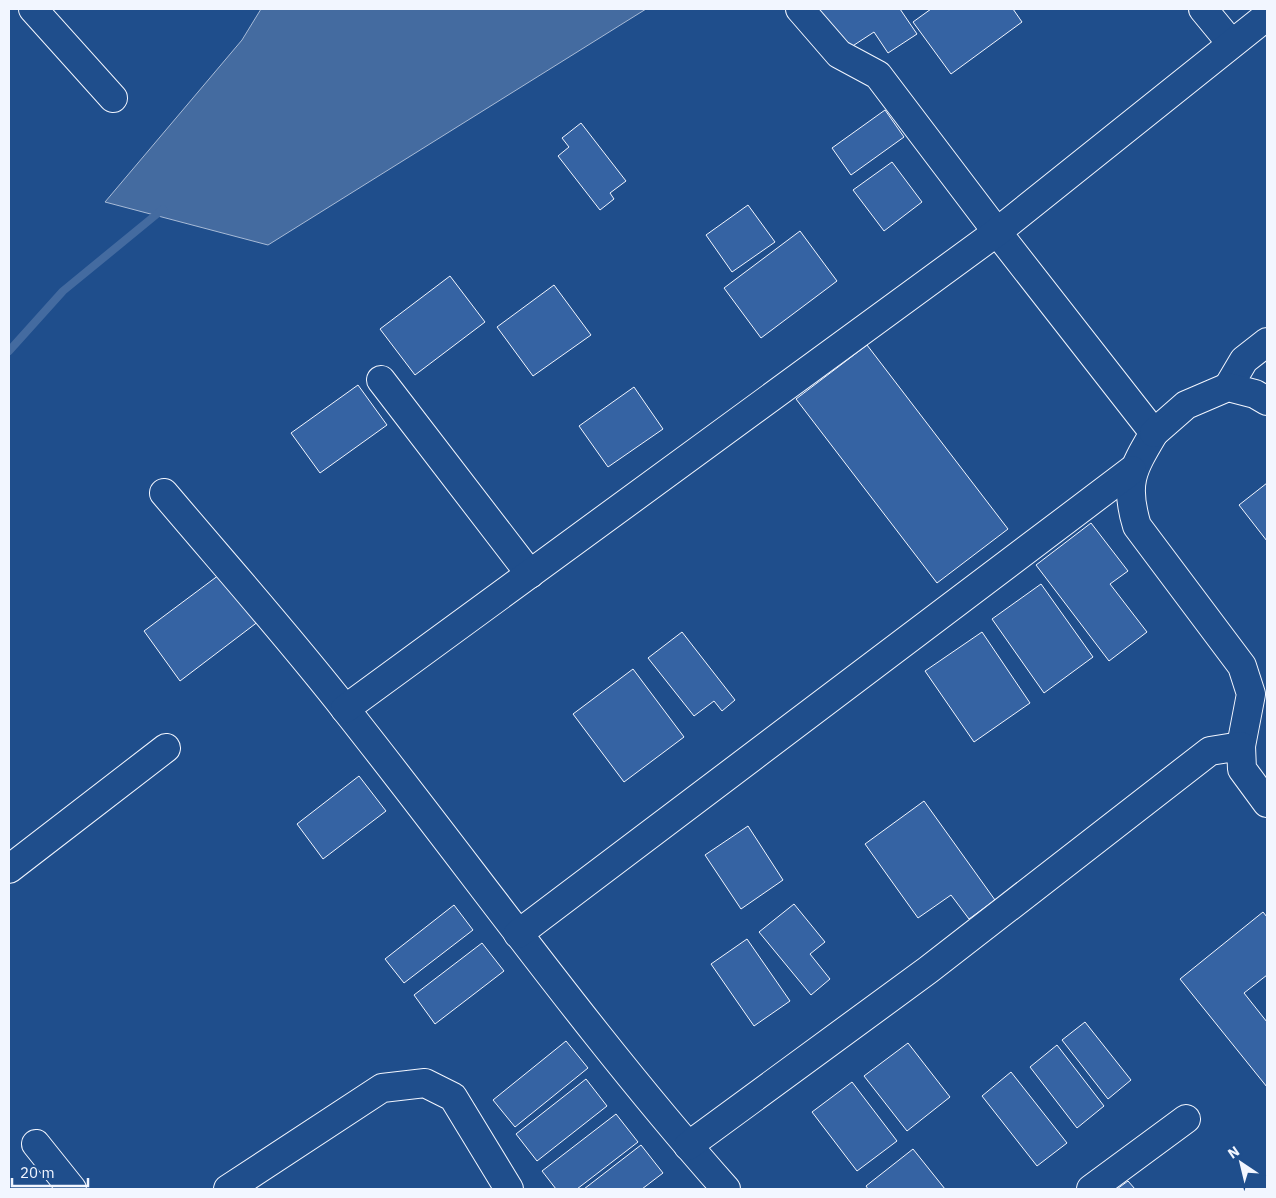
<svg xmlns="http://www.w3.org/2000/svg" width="1276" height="1198" viewBox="0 0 1276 1198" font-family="'IBM Plex Sans',sans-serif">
	<rect width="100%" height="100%" fill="#1f4e8c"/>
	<polygon fill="#446ba0" stroke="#a8bbd7" points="261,9 646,9 268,245 105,202 242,40"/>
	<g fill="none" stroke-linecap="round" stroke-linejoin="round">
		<polyline stroke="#446ba0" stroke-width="8" points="9,351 63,291 163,209"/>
	</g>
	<g fill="#3563a3" stroke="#f2f6ff">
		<polygon points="818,9 900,9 917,34 888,53 874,32 845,51"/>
		<polygon points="931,9 1013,9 1022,22 951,74 913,22"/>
		<polygon points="885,110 904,137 851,175 832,148"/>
		<polygon points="581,123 626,181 610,193 614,199 600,210 558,156 569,147 562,138"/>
		<polygon points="892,162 922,202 884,231 853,190"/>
		<polygon points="748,205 775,242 732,272 706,235"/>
		<polygon points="800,231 837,281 761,338 724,288"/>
		<polygon points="450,276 485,322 415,375 380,329"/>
		<polygon points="554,285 591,335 533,376 497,327"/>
		<polygon points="867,345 1008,529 937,583 796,399"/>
		<polygon points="358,385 387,425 320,473 291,433"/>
		<polygon points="634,387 663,429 608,467 579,426"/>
		<polygon points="1267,483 1267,541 1239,505"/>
		<polygon points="1091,523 1128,571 1110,584 1147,632 1109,661 1036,565"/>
		<polygon points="223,572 259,621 180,681 144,631"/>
		<polygon points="1041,584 1093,657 1044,693 992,619"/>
		<polygon points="682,632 735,700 722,711 714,701 694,716 648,658"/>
		<polygon points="982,632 1030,703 974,742 925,671"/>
		<polygon points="633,669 684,737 624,782 573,714"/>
		<polygon points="359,776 386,811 323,859 297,824"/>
		<polygon points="924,801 995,900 969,919 951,895 918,918 865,844"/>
		<polygon points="748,826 783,880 741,909 705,855"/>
		<polygon points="794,904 825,942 810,954 830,979 811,995 759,932"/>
		<polygon points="454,905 473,930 404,983 385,959"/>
		<polygon points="1263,912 1267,917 1267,975 1244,993 1267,1022 1267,1087 1180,979"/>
		<polygon points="747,939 790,1001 754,1026 711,964"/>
		<polygon points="482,943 504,971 435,1024 414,995"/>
		<polygon points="1085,1022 1131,1080 1108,1099 1062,1040"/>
		<polygon points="566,1041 588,1068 515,1127 493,1100"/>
		<polygon points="908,1043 950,1097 907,1131 864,1076"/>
		<polygon points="1057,1045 1104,1106 1077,1128 1030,1067"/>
		<polygon points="1011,1072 1067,1143 1037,1166 982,1096"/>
		<polygon points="586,1079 607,1106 537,1161 516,1134"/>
		<polygon points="852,1082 897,1141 857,1171 812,1112"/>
		<polygon points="616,1114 638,1142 577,1189 556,1189 542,1171"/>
		<polygon points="641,1145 663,1173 642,1189 584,1189"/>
		<polygon points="913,1149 945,1189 868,1189 866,1186"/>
		<polygon points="1128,1181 1135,1189 1117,1189"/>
	</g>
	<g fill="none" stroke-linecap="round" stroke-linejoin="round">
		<defs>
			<g id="minor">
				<polyline points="33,9 113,98"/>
				<path d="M800,9l39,45 39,21 119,157 157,201c-22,37 -30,50 -17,93l105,140 9,28 -10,52"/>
				<polyline points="1203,9 1231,43"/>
				<polyline points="381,380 530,574"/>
				<polyline points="1228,387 1244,360 1267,342"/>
				<polyline points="1154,433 1186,405 1228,387 1255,394 1267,401"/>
				<path d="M164,493c61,72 124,143 182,217 127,160 245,327 380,479"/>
				<polyline points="345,709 997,232 1267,16"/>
				<polyline points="9,869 166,748"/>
				<polyline points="518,934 1132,470"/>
				<polyline points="36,1144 72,1189"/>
				<polyline points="688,1146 928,970 1210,751 1241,746 1242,769 1267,803"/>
				<polyline points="228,1189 382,1088 425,1083 453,1097 509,1189"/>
				<polyline points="1091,1189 1186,1119"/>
			</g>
		</defs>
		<use href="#minor" stroke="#f2f6ff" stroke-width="30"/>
		<use href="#minor" stroke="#1f4e8c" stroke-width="28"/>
	</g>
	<rect width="1276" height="1198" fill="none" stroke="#f2f6ff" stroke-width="20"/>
	<g transform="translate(1241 1163) rotate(325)" stroke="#1f4e8c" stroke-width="4" paint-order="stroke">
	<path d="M0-4L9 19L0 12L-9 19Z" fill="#f2f6ff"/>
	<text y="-8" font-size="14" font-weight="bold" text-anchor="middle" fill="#f2f6ff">N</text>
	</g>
	<path d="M12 1178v8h76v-8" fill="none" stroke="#f2f6ff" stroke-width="2.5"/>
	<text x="20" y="1178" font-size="15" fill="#f2f6ff" stroke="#1f4e8c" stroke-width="4" paint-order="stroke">20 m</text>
</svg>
